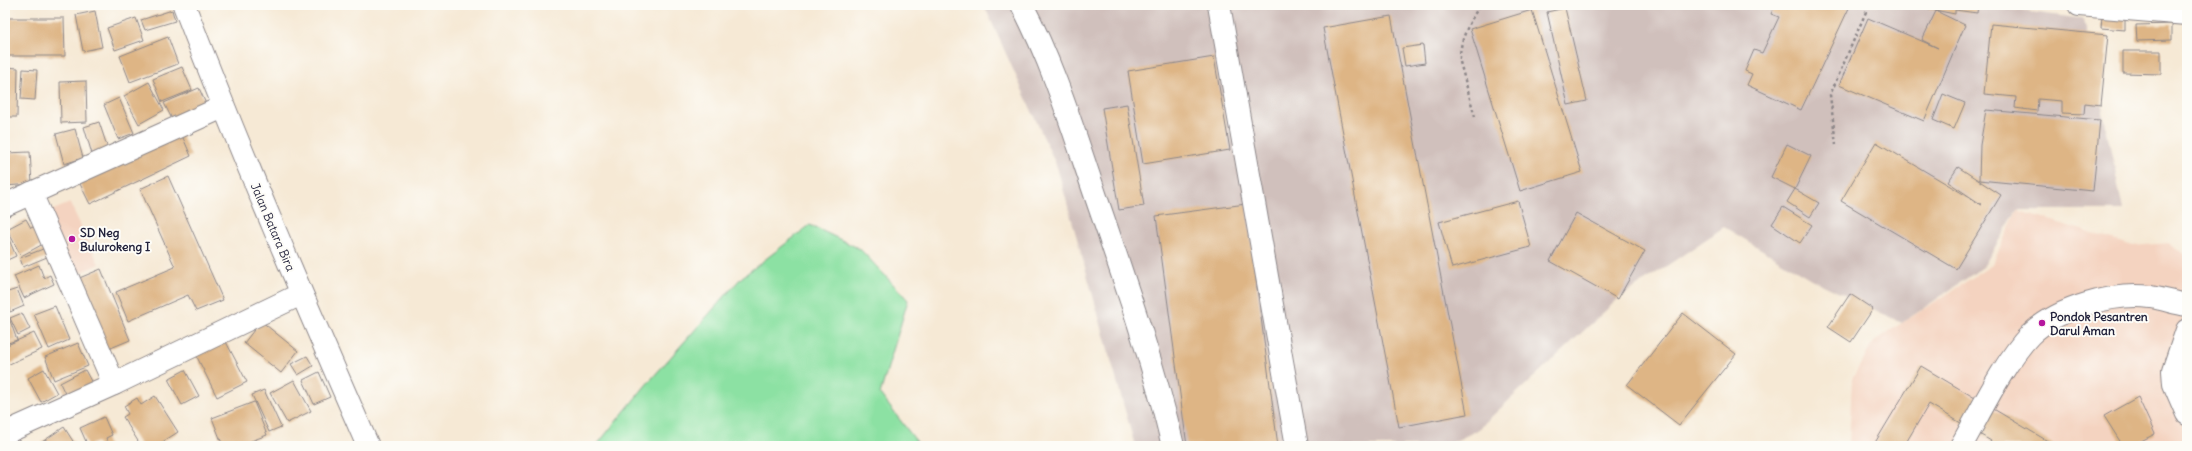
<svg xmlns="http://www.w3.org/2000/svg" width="2192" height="451" viewBox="0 0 2192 451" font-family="Delius,sans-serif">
	<rect width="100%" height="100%" fill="#fdfcf7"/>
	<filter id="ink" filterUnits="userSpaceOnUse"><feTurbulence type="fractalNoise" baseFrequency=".025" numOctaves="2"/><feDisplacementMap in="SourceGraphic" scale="8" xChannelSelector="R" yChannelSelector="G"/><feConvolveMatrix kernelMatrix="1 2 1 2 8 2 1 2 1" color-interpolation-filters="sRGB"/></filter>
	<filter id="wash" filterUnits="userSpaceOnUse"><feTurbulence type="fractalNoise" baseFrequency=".012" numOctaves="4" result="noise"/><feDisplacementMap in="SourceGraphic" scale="16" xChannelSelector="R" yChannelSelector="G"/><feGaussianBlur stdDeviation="0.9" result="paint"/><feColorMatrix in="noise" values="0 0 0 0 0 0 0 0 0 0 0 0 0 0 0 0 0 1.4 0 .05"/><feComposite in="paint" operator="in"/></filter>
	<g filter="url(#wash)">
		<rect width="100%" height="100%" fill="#f6e9d5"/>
		<g fill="#f4d3c0">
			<polygon points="70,203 99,264 73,276 44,214"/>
			<polygon points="2017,210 2133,246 2170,243 2187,257 2187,305 2165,379 2187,435 2187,446 1849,446 1852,379 1874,341 1992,265"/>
		</g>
		<polygon fill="#d0c0bc" points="984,5 1976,5 2084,19 2123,210 2017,210 1983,267 1902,323 1811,279 1724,227 1618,299 1476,431 1445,446 1135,446 1057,167"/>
		<polygon fill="#8ce1a3" stroke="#57826f" points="810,225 860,249 908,300 880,394 920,446 596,446 646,385 741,278"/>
		<g id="blocks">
			<g fill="#deb585">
				<polygon points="1775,5 1843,5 1849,8 1801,110 1747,85 1752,74 1745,71 1754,50 1762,53 1779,17 1771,14"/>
				<polygon points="1930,5 1978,5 1977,13 1955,10 1955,14 1929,9"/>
				<polygon points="1565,8 1587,101 1568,105 1547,12"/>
				<polygon points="172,10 175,21 145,30 141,20"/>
				<polygon points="1532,10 1582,172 1520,191 1470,29"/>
				<polygon points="95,11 102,47 83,51 76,15"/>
				<polygon points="1936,11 1965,25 1924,121 1839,85 1868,18 1938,48 1922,40"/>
				<polygon points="1391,16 1467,414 1399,427 1323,28"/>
				<polygon points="2102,16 2125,17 2125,30 2101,28"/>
				<polygon points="5,18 64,18 65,56 5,56"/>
				<polygon points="136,18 144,40 115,50 107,28"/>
				<polygon points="1991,24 2108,35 2101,105 2085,103 2084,114 2062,113 2062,101 2038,99 2037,111 2015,108 2016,97 1984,94"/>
				<polygon points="2172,24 2172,40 2137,41 2136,25"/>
				<polygon points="168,37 178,64 130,82 120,56"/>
				<polygon points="1423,45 1425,63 1405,66 1402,48"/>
				<polygon points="2123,51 2161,51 2161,74 2123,73"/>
				<polygon points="1214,57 1230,150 1143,164 1128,71"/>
				<polygon points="5,67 18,68 17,117 5,117"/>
				<polygon points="182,67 192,90 162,102 153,79"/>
				<polygon points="23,69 37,70 35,100 21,99"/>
				<polygon points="86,81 87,122 61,123 60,82"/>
				<polygon points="149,82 164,110 139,124 124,96"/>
				<polygon points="199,88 206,104 172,119 164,103"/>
				<polygon points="1943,94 1965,103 1954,129 1933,120"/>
				<polygon points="119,98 134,133 118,139 104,105"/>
				<polygon points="1127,104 1144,206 1119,210 1102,108"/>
				<polygon points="1986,110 2100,120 2093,191 1979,180 1980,145"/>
				<polygon points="99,122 108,149 92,154 84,127"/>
				<polygon points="75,129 83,158 64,164 56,134"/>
				<polygon points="180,131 191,156 90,204 78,180"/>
				<polygon points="1876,142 1982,205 1948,182 1958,167 2001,195 1956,269 1841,201"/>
				<polygon points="1787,144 1811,156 1795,189 1819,203 1810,217 1787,202 1795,189 1771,177"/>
				<polygon points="30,152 32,184 5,186 5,153"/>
				<polygon points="168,176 223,300 196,311 188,295 128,321 116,292 175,267 140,189"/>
				<polygon points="1518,201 1531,247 1452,268 1439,222"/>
				<polygon points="1246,204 1278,446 1187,446 1156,216"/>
				<polygon points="1783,207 1812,225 1800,243 1772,224"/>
				<polygon points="1576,213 1645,251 1618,299 1550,261"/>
				<polygon points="26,219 31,228 35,226 45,243 21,256 7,229"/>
				<polygon points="5,230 16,256 5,261"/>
				<polygon points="43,249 47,257 23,267 20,258"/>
				<polygon points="39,265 44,278 50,275 54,284 24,298 14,276"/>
				<polygon points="101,269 130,340 106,350 77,279"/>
				<polygon points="17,289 24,306 10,312 5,293"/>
				<polygon points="1850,294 1873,309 1851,342 1828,327"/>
				<polygon points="55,306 69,340 49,349 34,314"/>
				<polygon points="22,313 30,329 18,335 10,318"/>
				<polygon points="1683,313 1736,354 1679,425 1627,385"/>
				<polygon points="9,318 17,340 5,344 5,320"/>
				<polygon points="261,321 298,351 281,373 244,343"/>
				<polygon points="34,333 42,349 5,366 5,346"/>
				<polygon points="225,340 247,382 217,397 196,355"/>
				<polygon points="78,343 88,366 54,380 45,357"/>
				<polygon points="307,356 313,366 298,375 291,364"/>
				<polygon points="1921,366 2056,446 1988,446 1991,441 1929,404 1904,446 1873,446"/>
				<polygon points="44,369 57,393 41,402 28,378"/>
				<polygon points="85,370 93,385 67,398 60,383"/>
				<polygon points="185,370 199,396 182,405 168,379"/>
				<polygon points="319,372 330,397 314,404 303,380"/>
				<polygon points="294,380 311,411 287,423 270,393"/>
				<polygon points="264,390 281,427 269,432 252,395"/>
				<polygon points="155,396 178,432 156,446 141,446 123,417 128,414 124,406 137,398 141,405"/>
				<polygon points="2138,397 2155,434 2131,446 2123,446 2104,416"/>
				<polygon points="254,402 267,435 238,446 223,446 212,418"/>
				<polygon points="104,417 112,435 106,438 109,446 99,446 97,442 88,446 80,428"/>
				<polygon points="64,427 76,446 45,446 42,442"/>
			</g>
		</g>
	</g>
	<g filter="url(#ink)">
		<use href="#blocks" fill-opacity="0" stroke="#8c8688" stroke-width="1"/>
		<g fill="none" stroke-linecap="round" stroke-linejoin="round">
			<defs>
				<g id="minor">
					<path d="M184,5c57,149 120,295 184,441"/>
					<path d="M1022,5c32,61 52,128 74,192 28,82 57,164 77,249"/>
					<polyline points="1219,5 1297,446"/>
					<polyline points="2079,5 2187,14"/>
					<polyline points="31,193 114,384"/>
					<polyline points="5,205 223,107"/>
					<polyline points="2187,330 2173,371 2174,384 2187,414"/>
					<polyline points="5,433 114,384 301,294"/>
					<path d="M1961,446c19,-33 43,-84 69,-111 27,-27 84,-43 121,-38 12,2 24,6 36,8"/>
				</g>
			</defs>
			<use href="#minor" stroke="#8c8688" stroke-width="24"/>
			<g stroke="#8c8688" stroke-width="2.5" stroke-dasharray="3 3" stroke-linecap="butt">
				<path d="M1475,117l-15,-55c-1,-22 9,-39 20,-57"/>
				<polyline points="1836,145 1830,95 1869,5"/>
			</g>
			<use href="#minor" stroke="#fff" stroke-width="22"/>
		</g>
	</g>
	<g fill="#b5179e" stroke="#fdfcf7" stroke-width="1.5">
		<circle cx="72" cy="239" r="4"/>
		<circle cx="2042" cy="323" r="4"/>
	</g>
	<g text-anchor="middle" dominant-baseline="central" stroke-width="4" stroke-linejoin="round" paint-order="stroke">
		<g font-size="12" fill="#22223b" stroke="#fdfcf7">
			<text transform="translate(273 227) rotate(67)">Jalan Batara Bira</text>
		</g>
		<g font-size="12" font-weight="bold" fill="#22223b" stroke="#fdfcf7" text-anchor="start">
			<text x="80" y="232">SD Neg<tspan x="80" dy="14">Bulurokeng I</tspan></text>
			<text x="2050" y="316">Pondok Pesantren<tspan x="2050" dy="14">Darul Aman</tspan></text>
		</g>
	</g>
	<rect width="2192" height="451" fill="none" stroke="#fdfcf7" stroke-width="20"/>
</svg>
